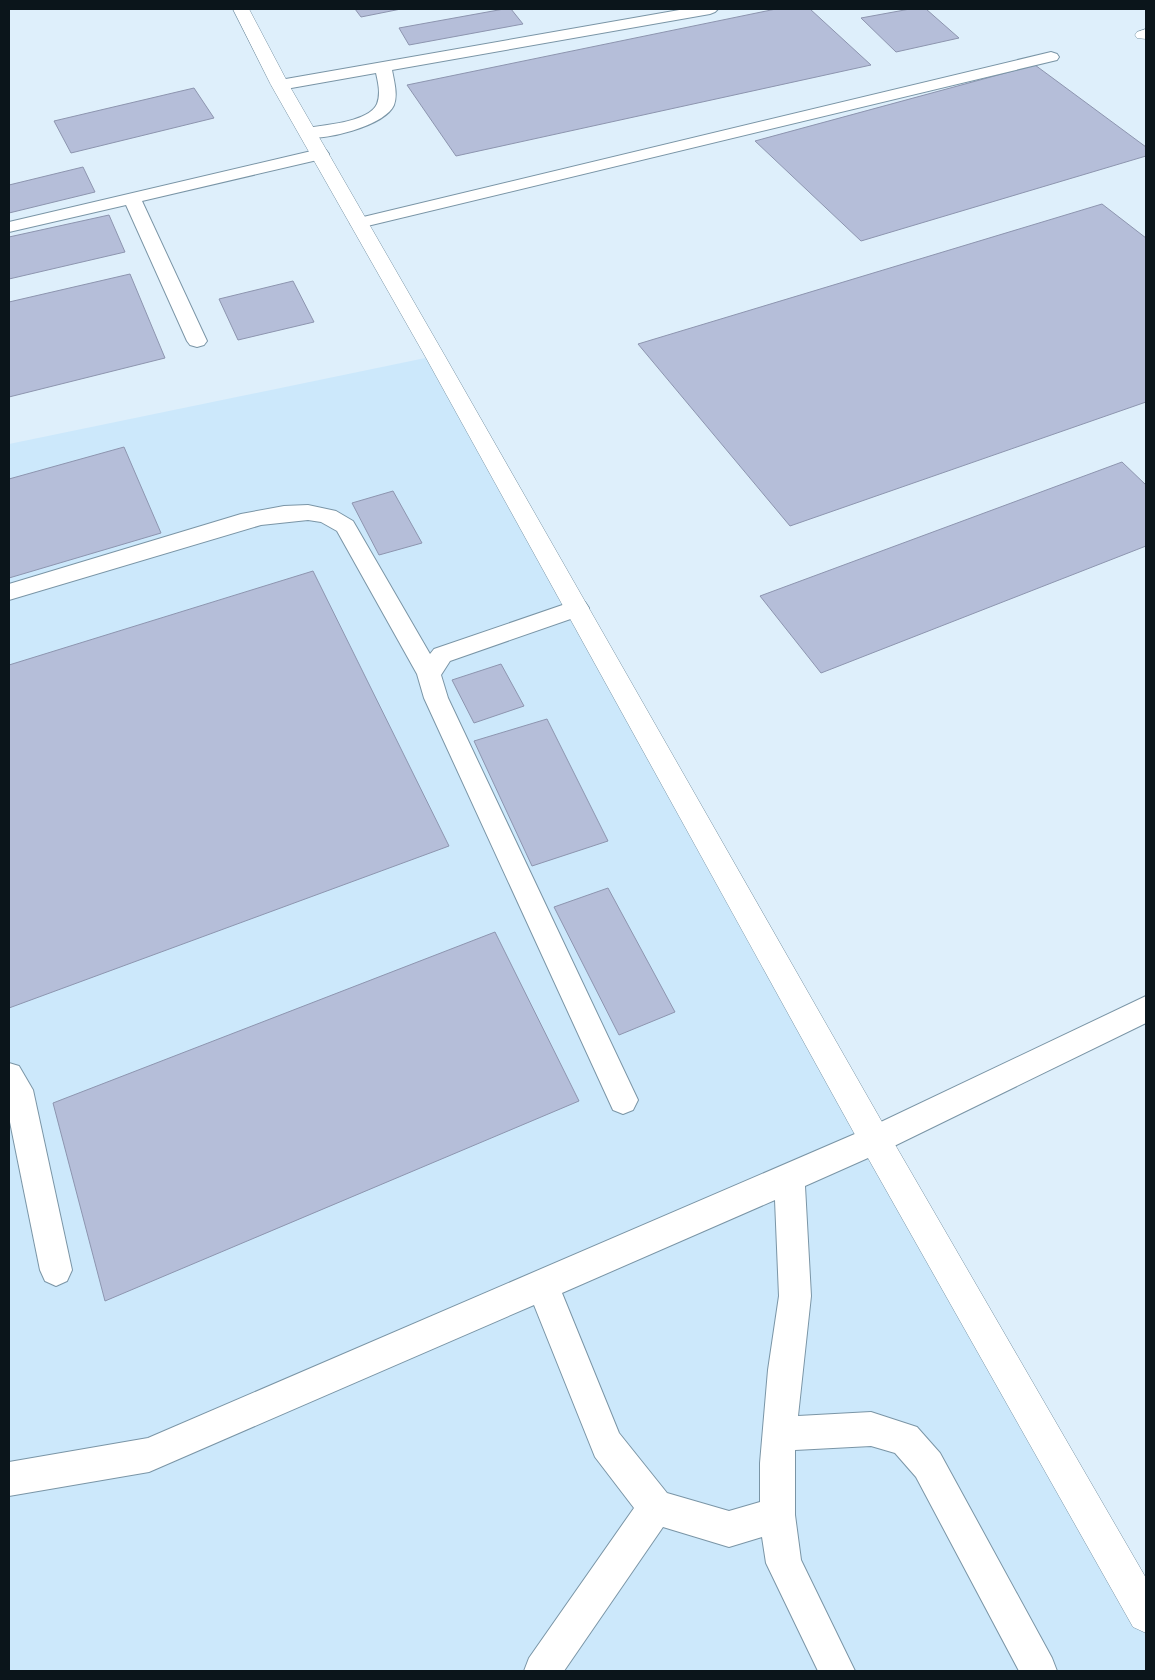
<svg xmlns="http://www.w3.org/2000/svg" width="1155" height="1680" viewBox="0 0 1155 1680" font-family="'Alegreya Sans',sans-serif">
	<rect width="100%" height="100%" fill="#deeffb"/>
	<polygon fill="#cce8fb" points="435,356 1146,1605 1146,1671 9,1671 9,444"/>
	<g fill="#b5bed9" stroke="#8d95af">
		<polygon points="355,9 401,9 361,17"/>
		<polygon points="504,9 511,9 523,24 409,45 399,28"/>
		<polygon points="776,9 810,9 871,65 456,156 407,85"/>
		<polygon points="910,9 926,9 959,38 896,52 861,18"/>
		<polygon points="1035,65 1146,147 1146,156 861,241 755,141"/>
		<polygon points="194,88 214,118 71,153 54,121"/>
		<polygon points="83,167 95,192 9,213 9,185"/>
		<polygon points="1102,204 1146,238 1146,402 790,526 638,344"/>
		<polygon points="109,215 125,252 9,279 9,237"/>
		<polygon points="130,274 165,358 9,397 9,302"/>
		<polygon points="293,281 314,322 238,340 219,299"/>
		<polygon points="124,447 161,533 9,578 9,479"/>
		<polygon points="1122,462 1146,485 1146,546 821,673 760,596"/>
		<polygon points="393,491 422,543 379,555 352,503"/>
		<polygon points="313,571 449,846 9,1008 9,665"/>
		<polygon points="501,664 524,706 474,723 452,680"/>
		<polygon points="547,719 608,841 532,866 474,741"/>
		<polygon points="608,888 675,1012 619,1035 554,907"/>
		<polygon points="495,932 579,1101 105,1301 53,1103"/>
	</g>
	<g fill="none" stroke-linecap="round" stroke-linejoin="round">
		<defs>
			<g id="service">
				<path d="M685,9h33l-3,3 -5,2 -318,56c2,11 6,24 2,35 -9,21 -72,37 -92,32l-2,-4 2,-4c18,-4 67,-6 75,-25 4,-10 1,-22 -1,-31l-96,17 -6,-2 -2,-3 2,-3 6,-2z"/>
				<polygon points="1051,52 1057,54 1059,57 1057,60 359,228 353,227 350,223 353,219 359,218"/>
				<polygon points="320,149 326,150 329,154 326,158 142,201 207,341 204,345 197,347 190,345 187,341 126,205 9,232 9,222"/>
				<polygon points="308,505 336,511 353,521 430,654 434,649 577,600 585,602 589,608 585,614 450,661 441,675 448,698 638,1100 633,1110 623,1114 613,1110 424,698 417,674 337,531 321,522 308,520 261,525 9,600 9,584 241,514 284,506"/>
				<path d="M1146,996v27l-260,127 -81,36 6,110 -13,120 73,-4 46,15 23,26 112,205 5,13h-38l-103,-194 -21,-24 -24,-7 -76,4v65l6,45 54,111h-37l-52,-108 -4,-26 -33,10 -66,-20 -99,144h-40l5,-13 105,-150 -39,-51 -61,-152 -385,167 -140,24v-34l139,-24 716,-308zM775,1200l4,96 -11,74 -8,93v39l-31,9 -62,-18 -48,-60 -57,-140z"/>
				<polygon points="9,1063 19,1066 33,1090 72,1270 67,1281 56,1286 45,1281 40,1270 9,1117"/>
			</g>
			<polygon id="minor" points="1146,29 1146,39 1137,38 1135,35 1137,32"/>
			<polygon id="tertiary" points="233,9 249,9 289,85 445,356 886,1129 1146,1578 1146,1633 1133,1627 864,1151 425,356 271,85"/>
		</defs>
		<use href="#service" stroke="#7a95a6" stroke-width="2"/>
		<use href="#minor" stroke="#7a95a6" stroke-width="1"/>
		<use href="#tertiary" stroke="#7a95a6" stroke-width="1"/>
		<use href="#service" fill="#fff" fill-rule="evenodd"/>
		<use href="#minor" fill="#fff" fill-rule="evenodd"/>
		<use href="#tertiary" fill="#fff" fill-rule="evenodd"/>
	</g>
	<rect width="1155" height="1680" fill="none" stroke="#0b151b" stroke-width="20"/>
</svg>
